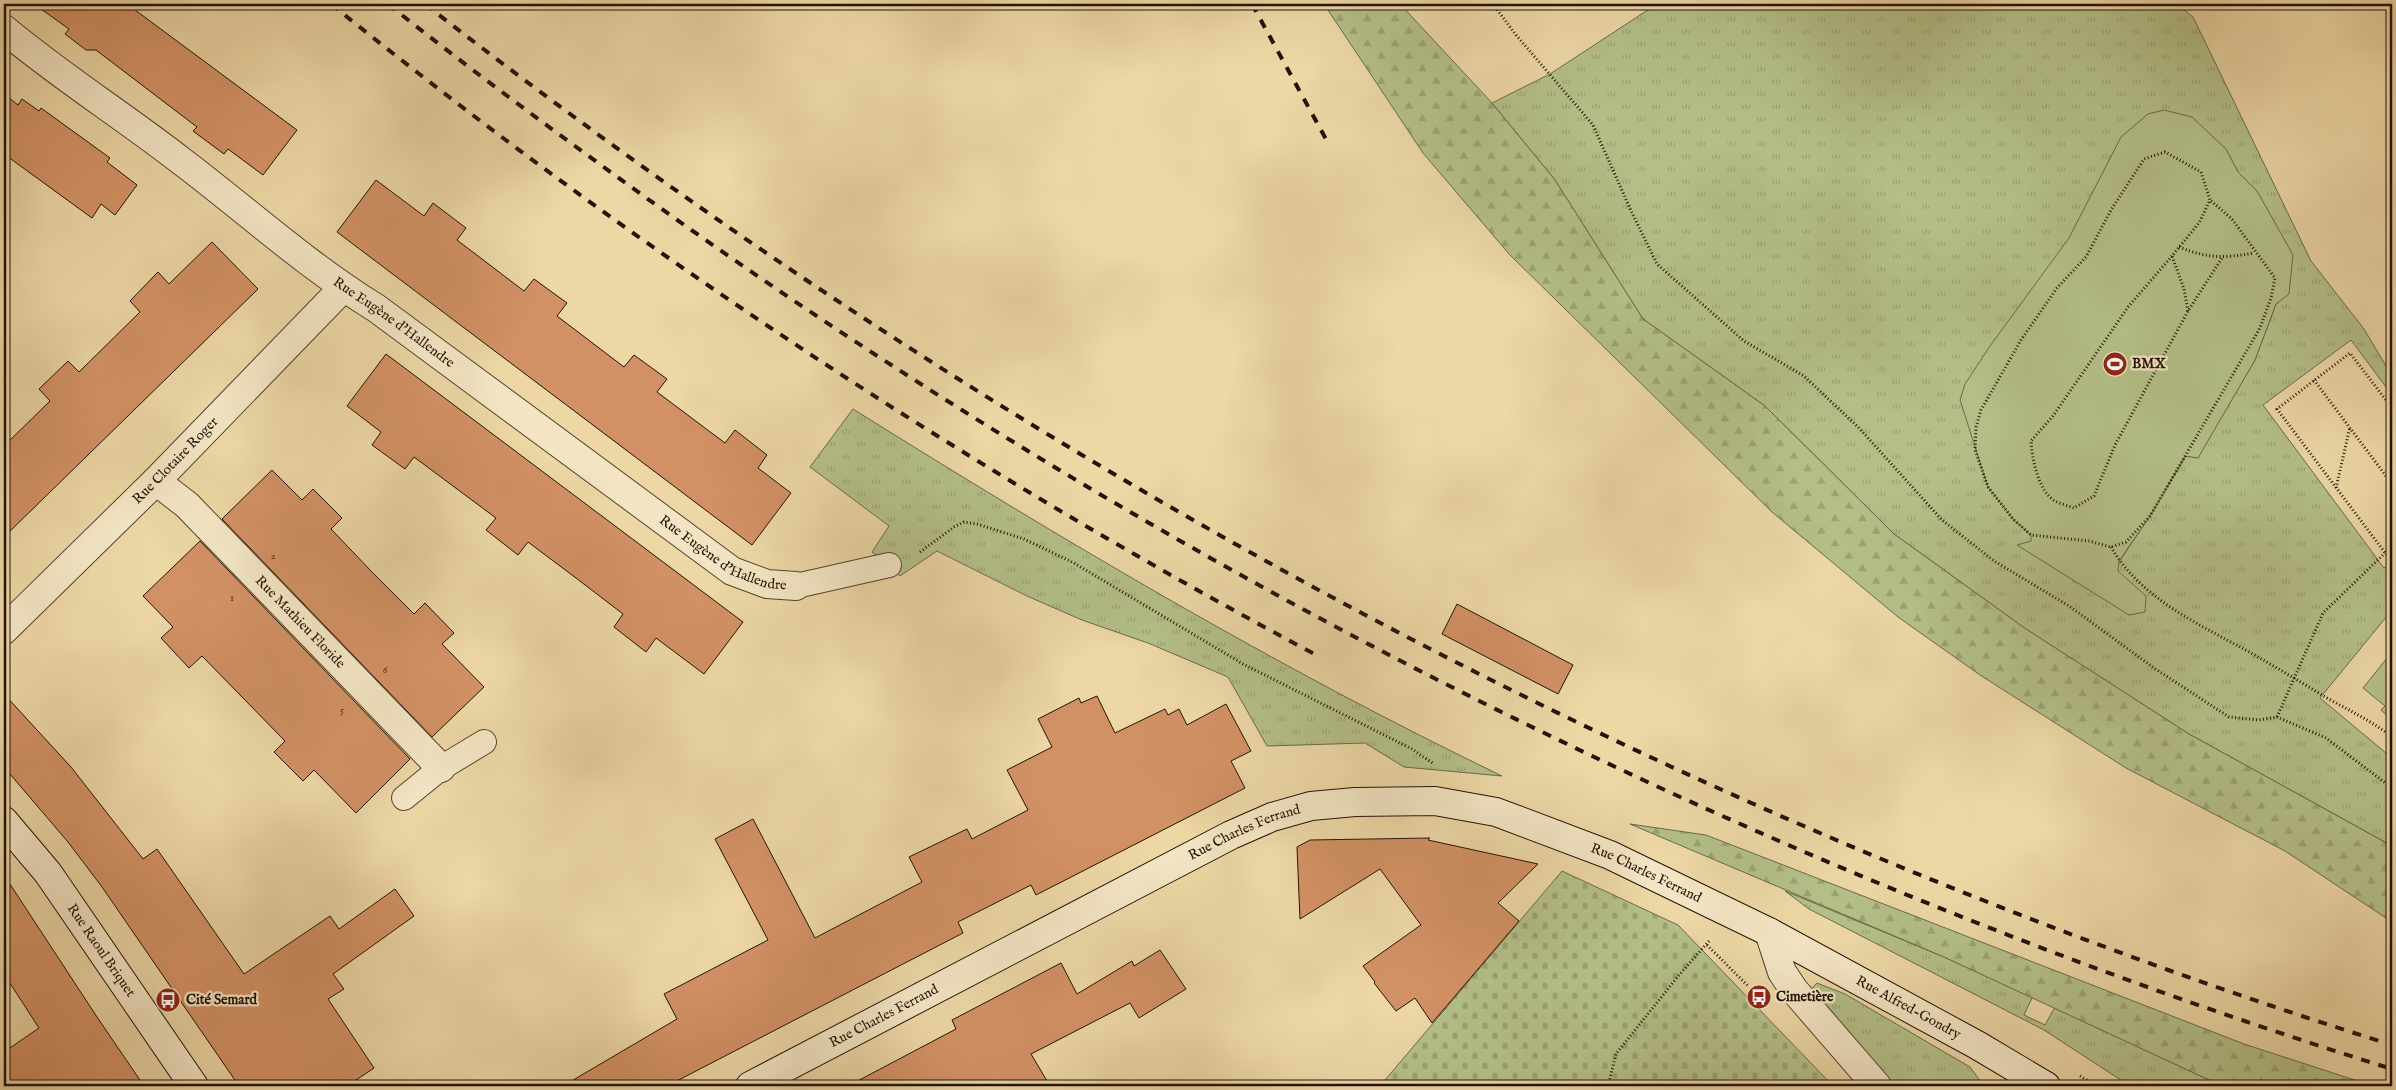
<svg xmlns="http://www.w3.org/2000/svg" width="2396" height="1090" viewBox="0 0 2396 1090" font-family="'IM FELL English',serif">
	<defs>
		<pattern id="grass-tufts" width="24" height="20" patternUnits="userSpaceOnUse" patternTransform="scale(1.25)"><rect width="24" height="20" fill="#b4bf88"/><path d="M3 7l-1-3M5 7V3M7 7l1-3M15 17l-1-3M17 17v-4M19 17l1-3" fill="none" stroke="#9aa374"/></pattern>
		<pattern id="forest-firs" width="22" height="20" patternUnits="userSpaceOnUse" patternTransform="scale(1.25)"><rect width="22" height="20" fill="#b4bf88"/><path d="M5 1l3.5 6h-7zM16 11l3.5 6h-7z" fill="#9aa374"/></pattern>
		<pattern id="cemetery-stones" width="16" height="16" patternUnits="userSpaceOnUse" patternTransform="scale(1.25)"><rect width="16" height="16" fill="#b4bf88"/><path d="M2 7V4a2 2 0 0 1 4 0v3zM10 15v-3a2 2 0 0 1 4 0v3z" fill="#9aa374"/></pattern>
	</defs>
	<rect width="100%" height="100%" fill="#ecd7a5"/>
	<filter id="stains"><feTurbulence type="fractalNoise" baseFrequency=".004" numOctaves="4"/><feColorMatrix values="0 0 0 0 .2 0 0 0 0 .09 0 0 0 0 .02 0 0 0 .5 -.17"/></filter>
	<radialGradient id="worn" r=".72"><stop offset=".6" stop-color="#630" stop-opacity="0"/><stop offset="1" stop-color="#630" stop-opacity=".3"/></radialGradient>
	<g fill="url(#grass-tufts)" stroke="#6b6848" fill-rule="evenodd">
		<path d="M1657,4h520l16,13 118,244 53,68 28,47v19l-41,-55 -88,65 121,163 8,-6v48l-72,88 72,60v88l-203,-112 -163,-105 -132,-95 -129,-128 -122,-87 -88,-139 -63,-77 58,-29zM2288,294l-12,10 -21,56 -57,97 -12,-1 -36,60 -31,46 -88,-27 -18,-16z"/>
		<path d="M853,409c211,132 425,259 649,367l-98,-9 -39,-24 -98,3 -39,-69 -80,-34 -66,-23 -55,-24 -90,-45 -37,25 -28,-24 17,-26 -79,-59z"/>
		<polygon points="1785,891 1944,957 2033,996 2024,1015 2045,1025 2055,1007 2222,1086 2130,1086 2044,1030 1809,909"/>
		<polygon points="1817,983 1845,994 1970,1067 1984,1086 1889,1086 1847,1039 1834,1014 1814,992 1813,987"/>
	</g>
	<g fill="url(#forest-firs)" stroke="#6b6848">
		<polygon points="1324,4 1400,4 1492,103 1555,180 1643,319 1765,406 1894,534 2026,629 2189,734 2392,846 2392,922 2285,851 2126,768 1980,675 1898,617 1772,512 1509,254 1423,153"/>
		<polygon points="1630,824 1706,835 2244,1044 2373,1086 2222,1086 1944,957"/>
	</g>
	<polygon fill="url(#cemetery-stones)" stroke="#6b6848" points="1562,871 1678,925 1833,1086 1380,1086"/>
	<g fill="#b4bf88" stroke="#6b6848">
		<polygon points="2164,110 2192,117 2226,149 2238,172 2257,191 2293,255 2289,294 2276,304 2255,360 2198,458 2185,456 2150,516 2119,561 2118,571 2146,596 2145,612 2129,615 2017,545 2031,541 2031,535 2013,519 1988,487 1960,400 1965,384 1990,346 2069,238 2121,137 2148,114"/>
		<polygon points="2392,652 2392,720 2381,710 2385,706 2363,688"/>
	</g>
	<g fill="#d29164" stroke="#221207">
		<polygon points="34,4 127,4 297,130 263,175 228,149 224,154 193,131 197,127 96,50 86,50 65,34 69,29"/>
		<polygon points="4,94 18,105 22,99 39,111 41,108 110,158 107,162 137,185 115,215 101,204 92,218 4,154"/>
		<polygon points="376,180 424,216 433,203 466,228 457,240 524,291 534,279 567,303 557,316 624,367 634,355 667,379 657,392 725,443 735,430 767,455 758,468 791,493 752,545 337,232"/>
		<polygon points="212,242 258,289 4,537 4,446 50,401 39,389 68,361 79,372 140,312 130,301 158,272 169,284"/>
		<polygon points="386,354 743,622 704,674 656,638 646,652 614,627 623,614 576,578 528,542 518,555 486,530 496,518 414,457 405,469 372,445 381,432 347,406"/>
		<polygon points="272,470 302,500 313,489 342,518 331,529 372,572 414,614 425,603 454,633 442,644 484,687 432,737 222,519"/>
		<polygon points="200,541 410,759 356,813 314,770 303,781 274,752 285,741 202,656 189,668 161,638 173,627 143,596"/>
		<polygon points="1457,604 1573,665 1558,694 1442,634"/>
		<polygon points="4,694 71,767 143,859 157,849 244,974 330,916 339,929 395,889 414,916 333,974 344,989 328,999 374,1068 347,1086 239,1086 102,887 68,842 4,767"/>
		<polygon points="1097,696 1115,733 1165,709 1168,715 1179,709 1187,725 1226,704 1251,751 1231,761 1245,788 1036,895 1031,885 958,922 963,933 667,1086 563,1086 677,1019 664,994 768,940 715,839 753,819 815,938 922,882 909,857 967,829 972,839 1028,810 1007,770 1052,747 1038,719 1079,698 1081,703"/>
		<polygon points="1430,838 1428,840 1538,864 1498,903 1519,921 1432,1023 1415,998 1396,1011 1374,983 1375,982 1363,966 1421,925 1380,869 1300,919 1297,847 1310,840"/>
		<polygon points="4,875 97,1017 144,1086 4,1086 4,1052 39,1028 4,974"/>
		<polygon points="1160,950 1186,989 1139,1018 1130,1003 1031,1054 1050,1086 848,1086 956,1029 952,1020 1061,963 1077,994 1132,961 1134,966"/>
	</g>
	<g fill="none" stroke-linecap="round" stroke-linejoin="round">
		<defs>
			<g id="lane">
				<polyline points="796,586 889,565"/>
				<polyline points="404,798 441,768 484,742"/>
			</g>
			<g id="street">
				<path id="s1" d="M4,29c56,47 118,86 176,131 65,49 126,105 196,148l356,263 35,13 29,2"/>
				<path id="s2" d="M156,481l31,24 254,263"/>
				<path id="s3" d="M4,630l152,-149 187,-193"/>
				<polyline points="1769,932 1782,972 1794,990 1877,1086"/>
			</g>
			<g id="secondary">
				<path id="s4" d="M4,821l44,52 146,213"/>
				<path id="s5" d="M750,1086l481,-251 41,-18 39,-11 44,-4 80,-1 61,11 114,43 159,77 208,113 69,41"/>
			</g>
		</defs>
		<use href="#lane" stroke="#54432e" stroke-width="26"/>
		<use href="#street" stroke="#54432e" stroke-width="30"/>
		<use href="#secondary" stroke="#221207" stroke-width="30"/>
		<g stroke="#221207" stroke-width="3" stroke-dasharray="1 2.5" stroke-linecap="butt">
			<polyline points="1493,4 1516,35 1593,125 1632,213 1657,264 1744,341 1804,376 1859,428 1942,520 1994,561 2069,606 2154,668 2229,717 2259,720 2277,717 2326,738 2392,788"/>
			<path d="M2179,247c30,12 45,11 75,6"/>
			<path d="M2172,256l-44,51 -75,109 -22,25c1,17 7,50 24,60 6,3 13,5 19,7l20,-12 21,-51 73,-134 34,-53"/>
			<polyline points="2188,311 2184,289 2172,256 2199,223 2210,200 2201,172 2165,152 2144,159 2111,210 2086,257 2057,288 2021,340 1981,410 1976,427 1975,450 1988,487 2013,519 2031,535 2089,541 2111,547 2126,542 2150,516 2260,328 2271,298 2275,278 2232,219 2210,200"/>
			<polyline points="2314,380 2392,484"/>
			<polyline points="2392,408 2350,353 2277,409 2389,558 2392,555"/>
			<polyline points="2336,488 2350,427"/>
			<path d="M2111,547c28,49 83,75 131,101 29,16 57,33 85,50 23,13 45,23 65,39"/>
			<polyline points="920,552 954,527 964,522 977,524 1024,539 1074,563 1243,664 1412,749 1434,764"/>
			<polyline points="2277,717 2323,613 2385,553"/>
			<polyline points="1707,945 1748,986"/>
			<polyline points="2080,1076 2097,1086"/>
			<polyline points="1608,1086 1616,1054 1679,975 1709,941"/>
		</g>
		<use href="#lane" stroke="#f3e5c4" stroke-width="24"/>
		<use href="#street" stroke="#f3e5c4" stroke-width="28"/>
		<use href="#secondary" stroke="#f3e5c4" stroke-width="28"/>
		<g stroke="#221207" stroke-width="4" stroke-dasharray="9 9" stroke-linecap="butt">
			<path d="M331,4c307,248 638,466 987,652"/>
			<path d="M388,4c84,67 170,130 257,193 530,381 1124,678 1747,872"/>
			<path d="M425,4c590,460 1252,817 1967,1041"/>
			<polyline points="1252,4 1327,141"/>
		</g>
	</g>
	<defs>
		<symbol id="stadium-disc" viewBox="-11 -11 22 22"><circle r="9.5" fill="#8f2418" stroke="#f3e5c4"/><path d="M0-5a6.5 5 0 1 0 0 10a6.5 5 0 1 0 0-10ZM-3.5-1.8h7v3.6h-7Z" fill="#fff"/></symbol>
		<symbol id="bus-disc" viewBox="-11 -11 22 22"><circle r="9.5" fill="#8f2418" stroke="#f3e5c4"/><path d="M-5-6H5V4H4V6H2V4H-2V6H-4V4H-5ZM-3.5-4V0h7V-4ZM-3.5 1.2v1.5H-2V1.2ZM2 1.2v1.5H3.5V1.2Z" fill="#fff"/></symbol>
	</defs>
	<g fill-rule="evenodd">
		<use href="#stadium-disc" x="2101" y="350" width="28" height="28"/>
		<use href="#bus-disc" x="1745" y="983" width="28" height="28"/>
		<use href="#bus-disc" x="154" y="986" width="28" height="28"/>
	</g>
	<g text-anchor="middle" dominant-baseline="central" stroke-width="4.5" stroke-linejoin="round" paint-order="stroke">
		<g font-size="11" fill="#4e321e">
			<text x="273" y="556">2</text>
			<text x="232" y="598">1</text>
			<text x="385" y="670">6</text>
			<text x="342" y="710">5</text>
		</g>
		<g font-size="14" fill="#221207" stroke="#f3e5c4">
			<text stroke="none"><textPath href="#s1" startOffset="488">Rue Eugène d'Hallendre</textPath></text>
			<text stroke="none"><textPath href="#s3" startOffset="241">Rue Clotaire Roger</textPath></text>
			<text stroke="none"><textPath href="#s1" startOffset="892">Rue Eugène d'Hallendre</textPath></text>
			<text stroke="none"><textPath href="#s2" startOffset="202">Rue Mathieu Floride</textPath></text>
			<text stroke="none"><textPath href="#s5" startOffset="556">Rue Charles Ferrand</textPath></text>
			<text stroke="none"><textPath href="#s5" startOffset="976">Rue Charles Ferrand</textPath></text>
			<text stroke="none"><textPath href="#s4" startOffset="162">Rue Raoul Briquet</textPath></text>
			<text stroke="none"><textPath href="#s5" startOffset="1271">Rue Alfred-Gondry</textPath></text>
			<text stroke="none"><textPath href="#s5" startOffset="151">Rue Charles Ferrand</textPath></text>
		</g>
		<g font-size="14" font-weight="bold" fill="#221207" stroke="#f3e5c4" text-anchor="start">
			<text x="2132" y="364">BMX</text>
			<text x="1776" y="997">Cimetière</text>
			<text x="186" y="1000">Cité Semard</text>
		</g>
	</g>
	<rect width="2396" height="1090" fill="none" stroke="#ecd7a5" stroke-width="20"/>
	<rect x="5" y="5" width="2386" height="1080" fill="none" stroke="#221207" stroke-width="2.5"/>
	<rect x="10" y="10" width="2376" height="1070" fill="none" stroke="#221207"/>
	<rect width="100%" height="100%" filter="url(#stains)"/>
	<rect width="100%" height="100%" fill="url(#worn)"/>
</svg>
